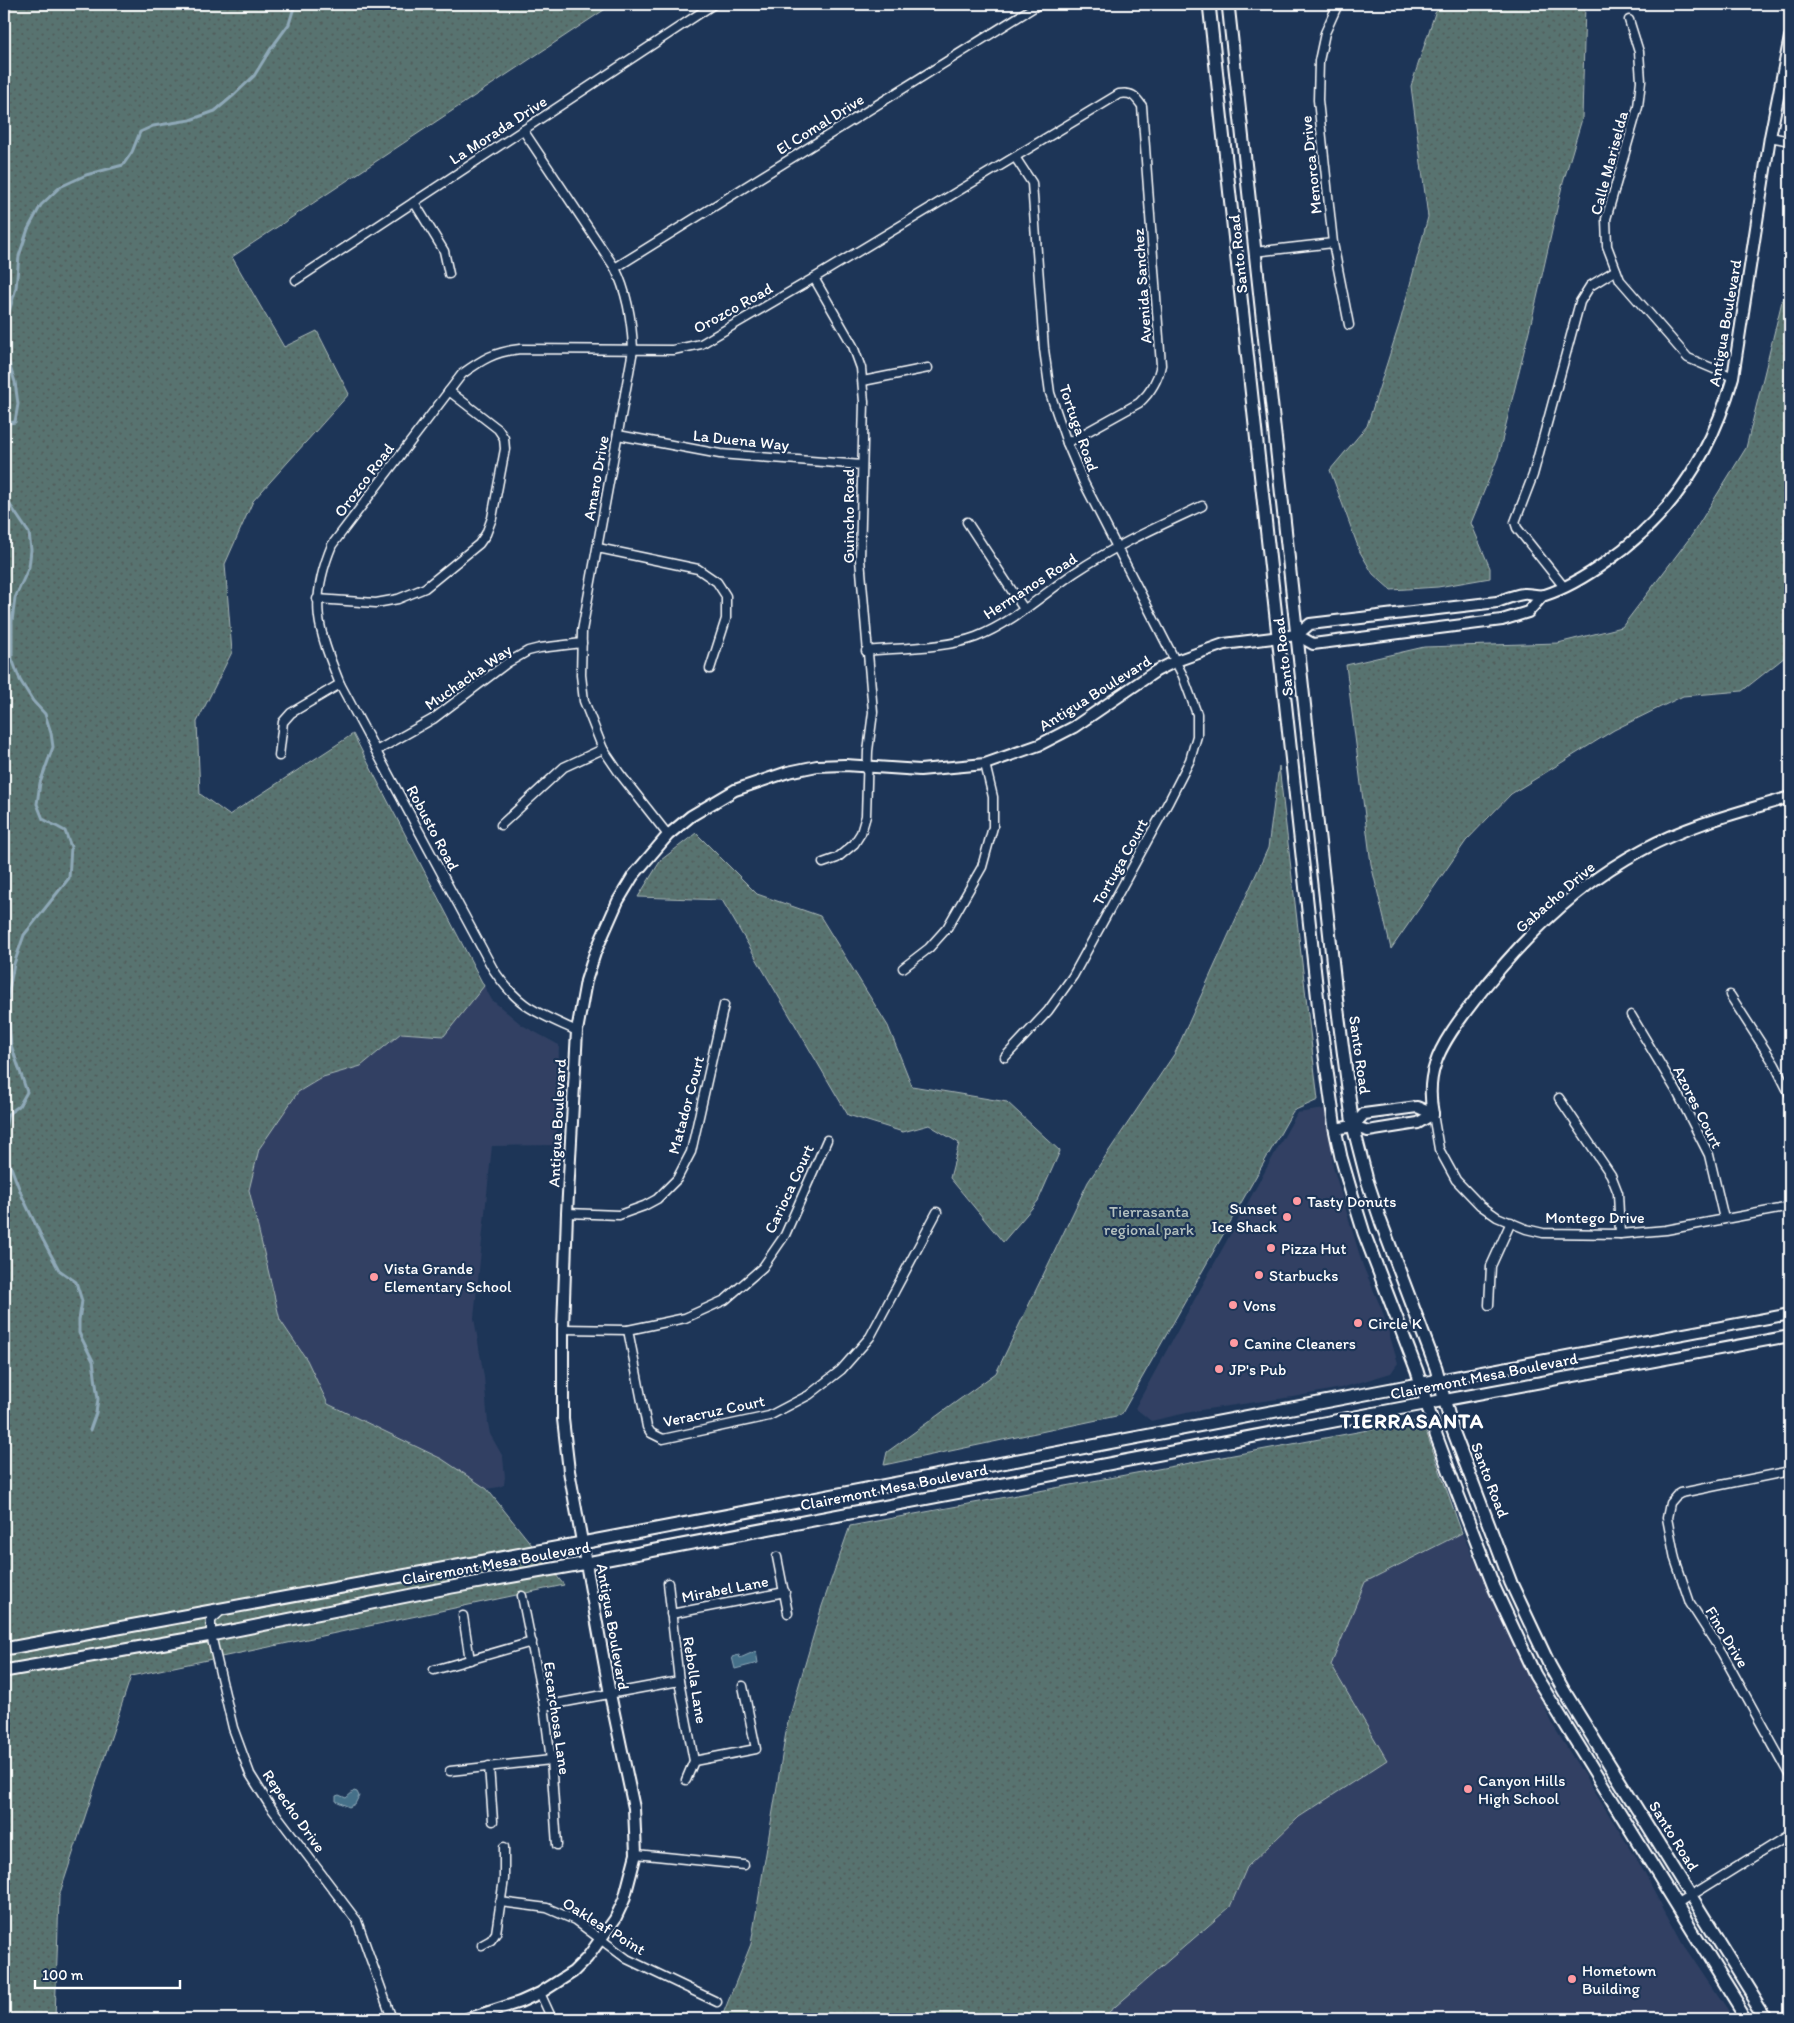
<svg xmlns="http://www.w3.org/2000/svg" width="1794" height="2023" viewBox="0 0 1794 2023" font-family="Itim,sans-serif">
	<defs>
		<pattern id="grass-dots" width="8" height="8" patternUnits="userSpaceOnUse" patternTransform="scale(1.25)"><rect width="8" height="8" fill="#587370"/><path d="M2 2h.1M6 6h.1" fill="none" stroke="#515c5a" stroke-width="1.8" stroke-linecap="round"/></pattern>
	</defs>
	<rect width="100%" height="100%" fill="#1d3557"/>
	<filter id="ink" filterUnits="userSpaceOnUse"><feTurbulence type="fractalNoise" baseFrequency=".02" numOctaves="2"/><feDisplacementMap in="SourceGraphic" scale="10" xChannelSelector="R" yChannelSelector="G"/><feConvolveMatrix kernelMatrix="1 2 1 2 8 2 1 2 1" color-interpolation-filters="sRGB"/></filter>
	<g filter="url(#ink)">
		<g fill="#304163">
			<polygon points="484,986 492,1000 522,1025 559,1045 557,1145 492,1146 474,1318 484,1377 488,1423 490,1434 503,1457 505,1477 504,1485 499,1487 487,1489 484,1489 442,1459 329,1404 307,1360 280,1320 249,1190 259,1149 298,1092 323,1077 361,1066 401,1033 444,1036"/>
			<polygon points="1325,1109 1331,1141 1333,1167 1363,1266 1382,1310 1398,1363 1391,1373 1341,1388 1293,1397 1200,1410 1151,1421 1135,1408 1297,1113"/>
			<polygon points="1462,1533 1554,1727 1638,1861 1682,1943 1733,2019 1101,2019 1230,1908 1247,1867 1299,1817 1387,1760 1331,1665 1365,1582"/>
		</g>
		<g fill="url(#grass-dots)" stroke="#acb9b8">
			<polygon points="18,4 613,4 232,257 284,347 317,331 349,394 253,501 225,564 232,652 197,722 200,794 229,815 353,734 484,986 444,1036 401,1033 361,1066 323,1077 298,1092 259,1149 249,1190 280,1320 307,1360 328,1404 442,1459 487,1489 564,1585 131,1676 59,1896 55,2019 4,2019 4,13"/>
			<polygon points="1442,4 1585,4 1582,119 1562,186 1537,298 1498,457 1471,523 1490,568 1490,578 1438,587 1391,590 1373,574 1360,552 1330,470 1367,426 1400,322 1428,217 1411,86 1435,13"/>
			<polygon points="1783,297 1790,299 1790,653 1742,691 1683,696 1614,730 1511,794 1466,841 1391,949 1371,864 1346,665 1424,647 1558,643 1622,627 1692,535 1746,448"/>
			<polygon points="1279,766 1318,1100 1293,1111 1121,1415 884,1465 887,1452 996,1373 1088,1182 1175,1053 1268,848"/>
			<polygon points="696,833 757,894 820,916 888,1026 912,1086 1007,1102 1060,1151 1038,1201 1003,1242 950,1178 959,1143 929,1125 903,1132 848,1115 722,900 638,897 661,860"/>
			<polygon points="1422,1420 1462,1533 1365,1582 1331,1665 1387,1760 1299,1817 1247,1867 1230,1907 1101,2019 721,2019 751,1944 787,1726 822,1606 850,1526"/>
		</g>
		<g fill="#447089" stroke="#8fa9b8">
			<polygon points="756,1651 758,1663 735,1669 732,1657 739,1655 740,1658"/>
			<polygon points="354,1791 357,1792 359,1796 355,1804 349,1807 336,1801 336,1796 339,1795 346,1798"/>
		</g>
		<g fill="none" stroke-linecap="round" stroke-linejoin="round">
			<g stroke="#8fa9b8" stroke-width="3">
				<polyline points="4,424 15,422 18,404 15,382 5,352 6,322 16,288 19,256 28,229 41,205 60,187 86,175 123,165 132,152 140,132 153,126 190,120 215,111 234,95 254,76 270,50 289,24 295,4"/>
				<polyline points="4,496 29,533 31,550 29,567 15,598 12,621 12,659 20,680 33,701 45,714 51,733 53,747 40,783 37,804 43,819 65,831 71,847 69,878 24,935 14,964 7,1001 11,1045 27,1092 19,1106 8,1114 5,1128 4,1144 9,1162 22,1196 43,1240 59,1270 76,1282 82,1301 79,1320 79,1333 93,1361 98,1399 96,1413 90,1430"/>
			</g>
			<defs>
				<g id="street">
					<polyline points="1338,4 1325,33 1319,61 1318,100 1333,243 1349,325"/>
					<polyline points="1629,20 1639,52 1641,81 1638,107 1606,219 1607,246 1620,280 1688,358 1733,377"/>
					<path d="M523,130l92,138c13,26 17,54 18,82l-51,281 -1,44 3,26 19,48 17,25 48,61"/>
					<polyline points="1770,137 1790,141"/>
					<polyline points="414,202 444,251 449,274"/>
					<polyline points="1254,252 1333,243"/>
					<polyline points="615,268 1039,4"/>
					<polyline points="814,278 853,346 861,368 864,402 860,559 873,712 868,751 866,816 861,833 854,844 837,858 823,863"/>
					<polyline points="296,280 714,4"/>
					<polyline points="863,381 928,368"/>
					<polyline points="618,435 720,454 862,465"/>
					<polyline points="967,522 1024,609"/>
					<polyline points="598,548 698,569 717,582 726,596 726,619 710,669"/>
					<polyline points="1564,587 1517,528 1515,522 1533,475 1580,302 1590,286 1616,270"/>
					<polyline points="317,599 376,603 398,599 425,588 479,544 486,534 492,518 505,449 504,438 498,429 449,391"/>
					<path d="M866,651c32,-3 81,-3 110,-14 36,-14 66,-42 98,-64 40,-27 85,-47 128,-67"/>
					<polyline points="376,751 433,719 507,663 528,651 540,648 582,643"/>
					<polyline points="279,756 283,722 291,713 340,684"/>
					<polyline points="501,825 564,767 603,749"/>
					<polyline points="903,968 929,948 947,928 982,867 993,827 993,797 985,764"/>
					<polyline points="1730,995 1775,1065 1790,1095"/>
					<polyline points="1631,1015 1677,1092 1709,1155 1724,1219"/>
					<path d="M577,1031c-41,-19 -58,-23 -84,-62l-153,-285c-22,-55 -32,-81 -8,-139l130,-171c21,-15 32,-22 58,-25l153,1 28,-6 113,-66 305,-184c13,-2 16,2 23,12l19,259c-3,15 -11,28 -22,38l-72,40"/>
					<polyline points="1005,1057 1048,1011 1073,976 1169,801 1190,760 1197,736 1197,714 1183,676 1084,483 1067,443 1050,393 1044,349 1032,183 1015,157"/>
					<polyline points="1559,1098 1611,1175 1618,1193 1620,1234"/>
					<polyline points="1433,1114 1439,1149 1456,1180 1480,1205 1497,1217 1526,1229 1543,1233 1620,1234 1666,1230 1790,1207"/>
					<polyline points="567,1213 619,1215 644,1206 657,1199 677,1179 691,1152 724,1005"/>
					<polyline points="1489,1305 1491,1266 1511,1222"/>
					<polyline points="563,1329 628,1330 685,1318 725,1300 763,1267 785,1235 827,1140"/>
					<polyline points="628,1330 647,1427 651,1433 663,1439 769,1416 809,1395 841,1370 870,1337 937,1212"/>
					<polyline points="1790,1471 1681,1493 1676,1496 1670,1503 1667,1518 1675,1559 1690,1603 1722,1653 1790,1776"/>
					<polyline points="777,1557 788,1613"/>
					<polyline points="668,1583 679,1681 694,1761 686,1780"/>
					<polyline points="522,1596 544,1706 551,1760 557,1845"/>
					<polyline points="222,1610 211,1620 211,1635 233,1728 250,1774 270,1806 357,1921 392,2019"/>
					<polyline points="671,1614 785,1592"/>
					<polyline points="463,1616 470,1660"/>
					<polyline points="434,1670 532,1642"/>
					<polyline points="544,1706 679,1681"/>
					<polyline points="694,1761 756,1749 743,1686"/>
					<polyline points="489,1766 493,1821"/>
					<polyline points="450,1771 551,1760"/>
					<polyline points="636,1854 744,1865"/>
					<polyline points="500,1902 547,1908 575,1920 627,1959 717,2002"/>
					<polyline points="1676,1905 1790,1834"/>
					<polyline points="482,1945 491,1940 496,1933 504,1879 504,1847"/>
					<polyline points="540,1993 552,2019"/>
				</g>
				<g id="secondary">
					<polyline points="1297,635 1313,644 1502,620 1528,612 1543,595"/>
					<path d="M1433,1114c-3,-15 -3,-34 2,-49 6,-21 25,-46 39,-64 46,-60 103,-117 170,-152 46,-25 97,-37 146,-52"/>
					<polyline points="1353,1126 1364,1114 1417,1107 1433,1114"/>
					<polyline points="1335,1129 1353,1126 1368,1131 1418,1123 1433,1114"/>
					<polyline points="1439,1380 1790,1314"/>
					<polyline points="1445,1400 1790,1336"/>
					<path d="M467,2019l53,-17 20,-9 33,-21 14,-14 28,-39 9,-19 12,-46 -2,-46 -24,-114 -41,-223 -6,-52v-90l4,-116 10,-182 9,-50 9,-28 23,-52 15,-25 35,-41 23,-19 44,-26 53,-18 29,-6 28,-1 75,5 65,-6 54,-19 35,-18 82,-56 20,-10 48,-17 73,-9 13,-11 187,-22c8,-3 17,-7 26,-8 7,-1 15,3 22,1 22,-7 43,-20 61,-33 65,-45 106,-110 127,-185l37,-240 20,-100"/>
				</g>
				<g id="primary">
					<polyline points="1209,4 1320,1020 1335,1129 1341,1157 1351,1191 1364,1233 1417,1371 1436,1435 1457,1492 1494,1587 1535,1675 1747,2019"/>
					<polyline points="1228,4 1338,1012 1353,1126 1367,1180 1381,1222 1436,1368 1452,1428 1511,1583 1550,1666 1564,1691 1767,2019"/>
					<polyline points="4,1649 582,1543 1439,1380"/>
					<polyline points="4,1671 211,1635 452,1587 587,1563 1445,1400"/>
				</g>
			</defs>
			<use href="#street" stroke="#fff" stroke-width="11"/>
			<use href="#secondary" stroke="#fff" stroke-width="14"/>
			<use href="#primary" stroke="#fff" stroke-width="15"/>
			<use href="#street" stroke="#1d3557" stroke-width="8"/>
			<use href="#secondary" stroke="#1d3557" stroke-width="10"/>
			<use href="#primary" stroke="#1d3557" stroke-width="11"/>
		</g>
	</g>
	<g fill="#ff9aa2" stroke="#1d3557" stroke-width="2">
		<circle cx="1297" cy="1201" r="5"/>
		<circle cx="1287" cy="1217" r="5"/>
		<circle cx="1271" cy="1248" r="5"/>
		<circle cx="1259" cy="1275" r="5"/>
		<circle cx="374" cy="1277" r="5"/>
		<circle cx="1233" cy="1305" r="5"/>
		<circle cx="1358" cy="1323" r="5"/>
		<circle cx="1234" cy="1343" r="5"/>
		<circle cx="1219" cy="1369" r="5"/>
		<circle cx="1468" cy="1789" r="5"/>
		<circle cx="1572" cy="1979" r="5"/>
	</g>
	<g text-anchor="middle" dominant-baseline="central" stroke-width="4.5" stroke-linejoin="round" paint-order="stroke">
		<g font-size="16" fill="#fff" stroke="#1d3557">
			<text transform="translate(820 124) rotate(-32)">El Comal Drive</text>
			<text transform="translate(498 130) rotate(-33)">La Morada Drive</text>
			<text transform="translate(1609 163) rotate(-75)">Calle Mariselda</text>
			<text transform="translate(1311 165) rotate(-96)">Menorca Drive</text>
			<text transform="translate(1238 254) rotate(-96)">Santo Road</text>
			<text transform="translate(1142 286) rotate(-94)">Avenida Sanchez</text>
			<text transform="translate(733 308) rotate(-29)">Orozco Road</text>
			<text transform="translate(1725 323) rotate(-80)">Antigua Boulevard</text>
			<text transform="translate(1079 428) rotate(71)">Tortuga Road</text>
			<text transform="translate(741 440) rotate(6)">La Duena Way</text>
			<text transform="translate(596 478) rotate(-80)">Amaro Drive</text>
			<text transform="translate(364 480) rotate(-53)">Orozco Road</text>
			<text transform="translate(848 516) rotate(-90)">Guincho Road</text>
			<text transform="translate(1030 586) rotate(-33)">Hermanos Road</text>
			<text transform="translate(1283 657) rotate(-97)">Santo Road</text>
			<text transform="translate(468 677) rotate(-35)">Muchacha Way</text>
			<text transform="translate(1095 693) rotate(-32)">Antigua Boulevard</text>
			<text transform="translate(433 828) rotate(62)">Robusto Road</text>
			<text transform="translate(1120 862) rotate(-61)">Tortuga Court</text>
			<text transform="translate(1555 897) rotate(-41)">Gabacho Drive</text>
			<text transform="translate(1360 1055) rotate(82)">Santo Road</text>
			<text transform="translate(686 1105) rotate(-75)">Matador Court</text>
			<text transform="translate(1698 1107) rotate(63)">Azores Court</text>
			<text transform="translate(557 1123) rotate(-87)">Antigua Boulevard</text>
			<text transform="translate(789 1189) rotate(-65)">Carioca Court</text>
			<text x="1595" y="1217">Montego Drive</text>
			<text transform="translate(1484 1376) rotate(-11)">Clairemont Mesa Boulevard</text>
			<text transform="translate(714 1411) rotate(-12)">Veracruz Court</text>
			<text transform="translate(1490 1480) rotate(69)">Santo Road</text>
			<text transform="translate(894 1487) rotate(-11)">Clairemont Mesa Boulevard</text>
			<text transform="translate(496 1563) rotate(-10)">Clairemont Mesa Boulevard</text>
			<text transform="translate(725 1589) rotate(-11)">Mirabel Lane</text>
			<text transform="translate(613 1627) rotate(80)">Antigua Boulevard</text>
			<text transform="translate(1727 1637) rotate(59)">Fino Drive</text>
			<text transform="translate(695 1680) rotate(81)">Rebolla Lane</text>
			<text transform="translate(557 1718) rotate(82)">Escarchosa Lane</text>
			<text transform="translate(294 1811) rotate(55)">Repecho Drive</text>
			<text transform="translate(1674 1836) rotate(58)">Santo Road</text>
			<text transform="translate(604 1926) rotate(32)">Oakleaf Point</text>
		</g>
		<g font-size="16" fill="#fff" stroke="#1d3557" text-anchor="start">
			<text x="1307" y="1201">Tasty Donuts</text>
			<text x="1277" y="1208" text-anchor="end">Sunset<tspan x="1277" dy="18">Ice Shack</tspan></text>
			<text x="1281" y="1248">Pizza Hut</text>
			<text x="384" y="1268">Vista Grande<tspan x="384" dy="18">Elementary School</tspan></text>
			<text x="1269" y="1275">Starbucks</text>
			<text x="1243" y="1305">Vons</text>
			<text x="1368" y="1323">Circle K</text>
			<text x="1244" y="1343">Canine Cleaners</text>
			<text x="1229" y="1369">JP's Pub</text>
			<text x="1478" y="1780">Canyon Hills<tspan x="1478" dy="18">High School</tspan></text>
			<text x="1582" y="1970">Hometown<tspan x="1582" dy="18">Building</tspan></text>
		</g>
		<g font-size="16" fill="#b4c0bf" stroke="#1d3557">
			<text x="1149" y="1211">Tierrasanta<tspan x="1149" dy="18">regional park</tspan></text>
		</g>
		<g font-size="21" font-weight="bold" letter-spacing="1" fill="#fff" stroke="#1d3557">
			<text x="1412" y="1420">TIERRASANTA</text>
		</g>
	</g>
	<rect width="1794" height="2023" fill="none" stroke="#1d3557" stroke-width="20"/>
	<rect x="10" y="10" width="1774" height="2003" fill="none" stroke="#fff" stroke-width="2" filter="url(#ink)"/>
	<path d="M35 1980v8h145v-8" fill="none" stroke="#ffffff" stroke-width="2.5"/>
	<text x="42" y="1980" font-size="15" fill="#ffffff" stroke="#1d3557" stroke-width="4" paint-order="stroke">100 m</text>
</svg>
